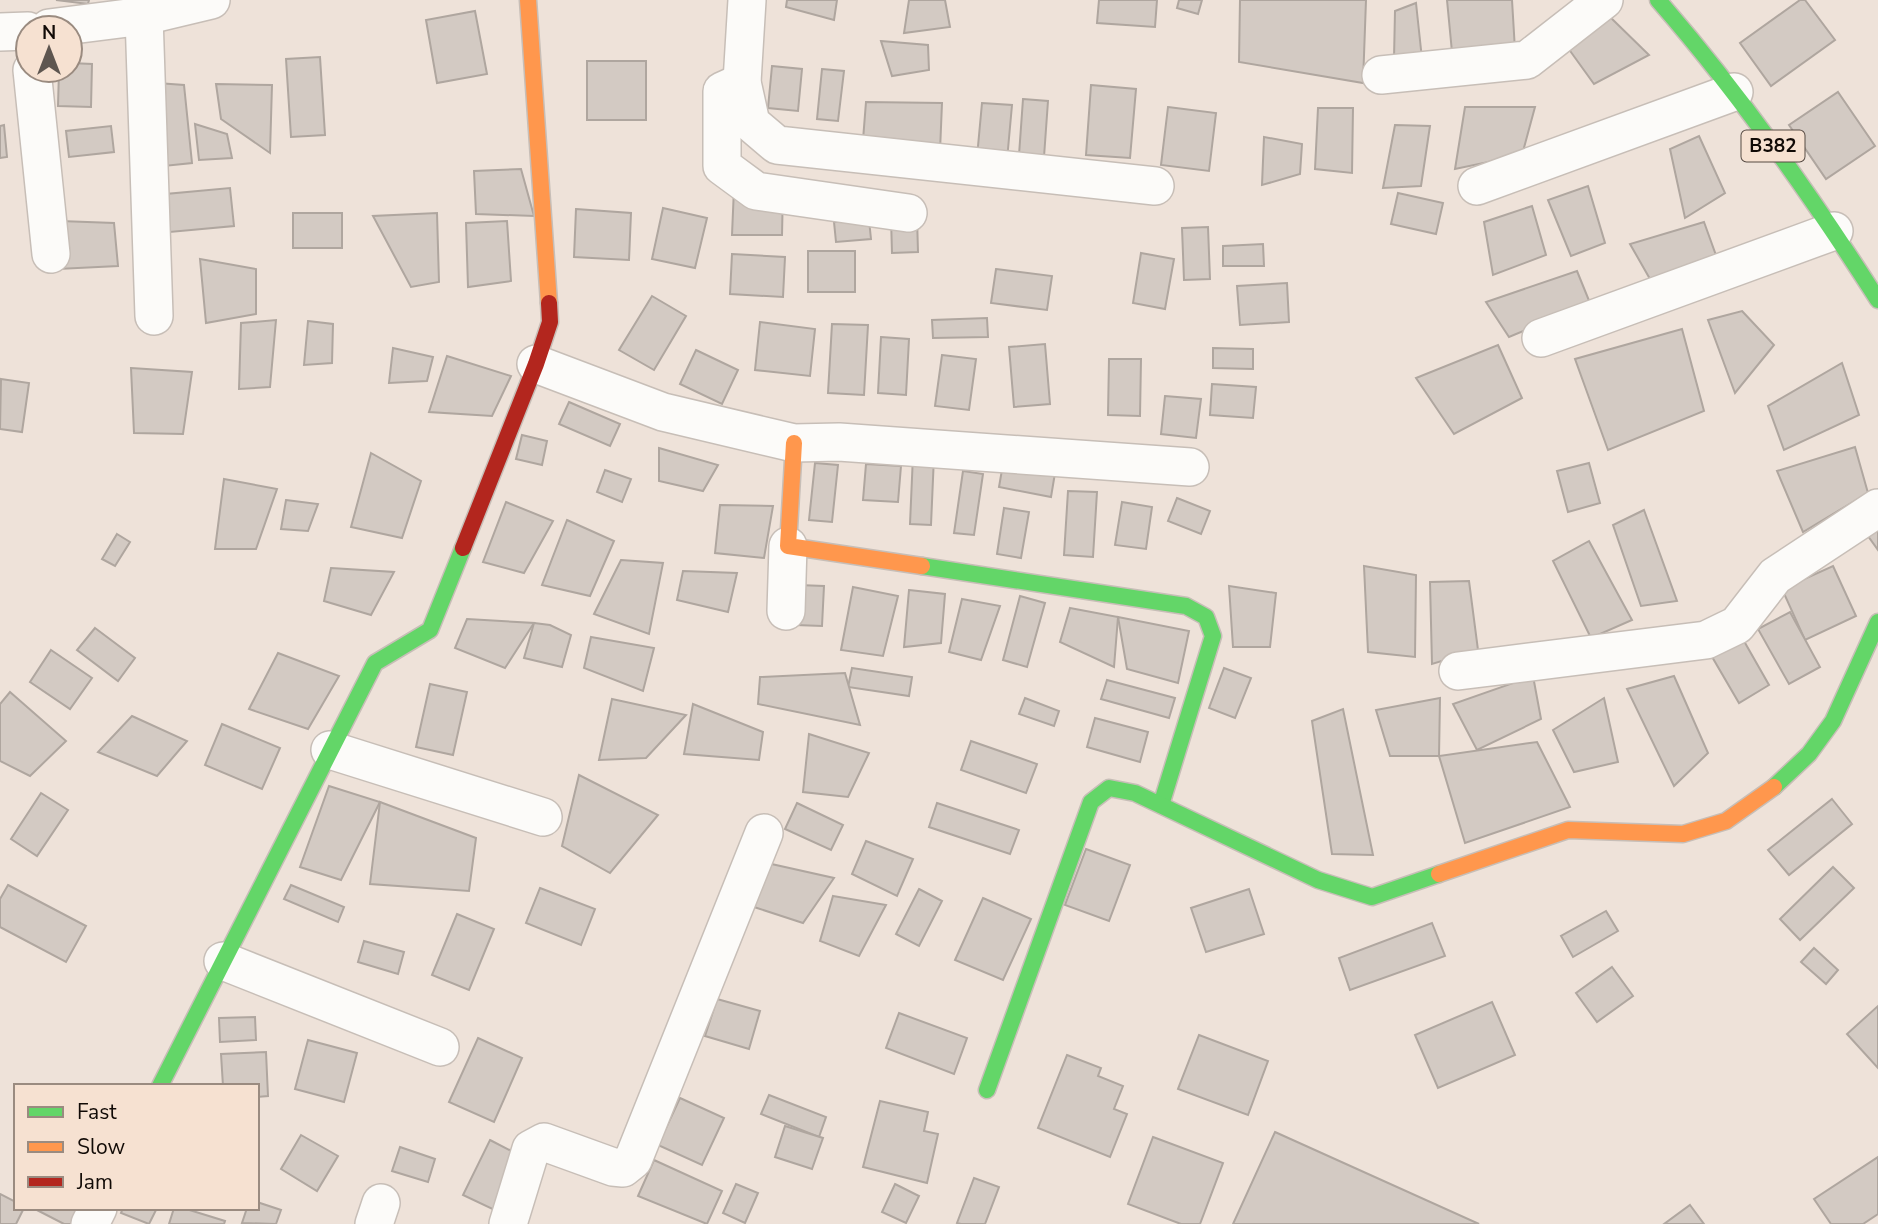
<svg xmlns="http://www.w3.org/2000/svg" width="1878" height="1224" viewBox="0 0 1878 1224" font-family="'Nunito Sans',sans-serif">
	<rect width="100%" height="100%" fill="#eee2d9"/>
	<g fill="#d3cac3" stroke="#afa69f" stroke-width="2">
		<polygon points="56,0 89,0 88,4"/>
		<polygon points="787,0 837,0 834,20 786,7"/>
		<polygon points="909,0 945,0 950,27 904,33"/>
		<polygon points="1099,0 1157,0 1155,27 1097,23"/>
		<polygon points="1179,0 1202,0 1198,14 1177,8"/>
		<polygon points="1240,0 1366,0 1363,83 1239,62"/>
		<polygon points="1447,0 1512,0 1515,50 1452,52"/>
		<polygon points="1800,0 1805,0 1835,40 1771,86 1740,43"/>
		<polygon points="1416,3 1422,59 1394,59 1395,11"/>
		<polygon points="475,11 487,74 437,83 426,20"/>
		<polygon points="1608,15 1649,55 1594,84 1568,48"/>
		<polygon points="881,41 928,45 929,70 892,76"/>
		<polygon points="320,57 325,135 291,137 286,59"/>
		<rect x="587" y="61" width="59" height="59"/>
		<polygon points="70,63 92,64 91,107 58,106 59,70 70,70"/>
		<polygon points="772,66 802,69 798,111 768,108"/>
		<polygon points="822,69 844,71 838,121 817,119"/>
		<polygon points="157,83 184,85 192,163 164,166"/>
		<polygon points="216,84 272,85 270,153 221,119"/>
		<polygon points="1091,85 1136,89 1130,158 1086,155"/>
		<polygon points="1838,92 1875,146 1826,179 1789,125"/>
		<polygon points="1023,99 1048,101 1044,157 1019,155"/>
		<polygon points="866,102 942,103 940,151 863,140"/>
		<polygon points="982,103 1012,105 1007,160 977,157"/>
		<polygon points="1168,107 1216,113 1209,171 1161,165"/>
		<polygon points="1465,107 1535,107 1522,155 1455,169"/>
		<polygon points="1318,108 1353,108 1352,173 1315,169"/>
		<polygon points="195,124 227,134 232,158 199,160"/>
		<polygon points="4,125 7,157 0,158 0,126"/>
		<polygon points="1395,125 1430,126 1421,186 1383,188"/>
		<polygon points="111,126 114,152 69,157 66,131"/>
		<polygon points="1699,136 1725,193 1685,218 1670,149"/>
		<polygon points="1264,137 1302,144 1300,174 1262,185"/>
		<polygon points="521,169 534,216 476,214 474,171"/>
		<polygon points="1588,186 1605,243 1571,256 1548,200"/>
		<polygon points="230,188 234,226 159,233 155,195"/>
		<polygon points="734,188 783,189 782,235 732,235"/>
		<polygon points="1398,193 1443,203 1436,234 1391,224"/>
		<polygon points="1532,206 1546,255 1493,275 1484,222"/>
		<polygon points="663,208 707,218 695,268 652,259"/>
		<polygon points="576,209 631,213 629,260 574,257"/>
		<rect x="293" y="213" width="49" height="35"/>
		<polygon points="437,213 439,282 411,287 373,216"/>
		<polygon points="917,217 918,252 892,253 891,218"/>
		<polygon points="869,220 871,239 836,242 834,222"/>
		<polygon points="60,221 114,223 118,266 58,269"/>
		<polygon points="507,221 511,281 468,287 466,223"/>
		<polygon points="1704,222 1717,258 1650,279 1630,244"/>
		<polygon points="1208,227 1210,279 1184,280 1182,228"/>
		<polygon points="1263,244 1264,266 1223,266 1223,246"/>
		<rect x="808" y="251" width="47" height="41"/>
		<polygon points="1141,253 1174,259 1165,309 1133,303"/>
		<polygon points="732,254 785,257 783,297 730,294"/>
		<polygon points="200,259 256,269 256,314 206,323"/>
		<polygon points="996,269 1052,276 1047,310 991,303"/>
		<polygon points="1577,271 1590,303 1509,337 1486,302"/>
		<polygon points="1287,283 1289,322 1240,325 1237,286"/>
		<polygon points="652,296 686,316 654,370 619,350"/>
		<polygon points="1742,311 1774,345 1735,393 1708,320"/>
		<polygon points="987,318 988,337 933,338 932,320"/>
		<polygon points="276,320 270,387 239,389 241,323"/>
		<polygon points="308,321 333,324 332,363 304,365"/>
		<polygon points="760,322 815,329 810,376 755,370"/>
		<polygon points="832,324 868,325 864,395 828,393"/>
		<polygon points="1682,329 1704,411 1608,450 1575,359"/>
		<polygon points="881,337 909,339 906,395 878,393"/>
		<polygon points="1045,344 1050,404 1014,407 1009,347"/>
		<polygon points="1498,345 1522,398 1454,434 1416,378"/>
		<polygon points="393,348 433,357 427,381 389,383"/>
		<polygon points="1213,348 1253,349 1253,369 1213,368"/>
		<polygon points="696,350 738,370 722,404 680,384"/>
		<polygon points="942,355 976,359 969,410 935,406"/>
		<polygon points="447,356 511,376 492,416 429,412"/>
		<polygon points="1109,359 1141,359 1140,416 1108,415"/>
		<polygon points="1842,363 1859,415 1784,450 1768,406"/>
		<polygon points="131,368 192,372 183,434 134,433"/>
		<polygon points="1,379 29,383 22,432 0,429"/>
		<polygon points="1212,384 1256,387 1253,418 1210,415"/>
		<polygon points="1165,396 1201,399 1196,438 1161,434"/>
		<polygon points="569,402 620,424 610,446 559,424"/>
		<polygon points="522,435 547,441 542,465 516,459"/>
		<polygon points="1855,447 1868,493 1803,532 1777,471"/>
		<polygon points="659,448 718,465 703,491 659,481"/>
		<polygon points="371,453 421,481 402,538 351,527"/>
		<polygon points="913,455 934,456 931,525 910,524"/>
		<polygon points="815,463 838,465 832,522 809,520"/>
		<polygon points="1589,463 1600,503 1568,512 1557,471"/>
		<polygon points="866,464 901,466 898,502 863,500"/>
		<polygon points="1003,464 1055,473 1051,497 999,487"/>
		<polygon points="605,470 631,479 622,502 597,492"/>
		<polygon points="963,471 983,474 974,535 954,533"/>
		<polygon points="224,479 277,489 256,549 215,549"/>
		<polygon points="1068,491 1097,492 1093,557 1064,555"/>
		<polygon points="1177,498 1210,511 1201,534 1168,521"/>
		<polygon points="286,500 318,504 308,531 281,529"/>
		<polygon points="506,502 553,521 524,573 483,562"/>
		<polygon points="1122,502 1152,507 1146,549 1115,545"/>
		<polygon points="720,505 773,506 764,558 715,553"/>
		<polygon points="1004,508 1029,512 1021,558 997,554"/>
		<polygon points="1644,510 1677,601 1641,606 1613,525"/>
		<polygon points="567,520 614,541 590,596 542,585"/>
		<polygon points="1878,530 1878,550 1868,536"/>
		<polygon points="117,534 130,542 115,566 102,559"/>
		<polygon points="1589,541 1632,620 1591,638 1553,561"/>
		<polygon points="621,560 663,563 649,634 594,614"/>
		<polygon points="1364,566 1416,575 1415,657 1368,652"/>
		<polygon points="1833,566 1856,616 1805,640 1782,589"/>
		<polygon points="331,568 394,572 371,615 324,601"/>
		<polygon points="683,571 737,573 728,612 677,600"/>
		<polygon points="1469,581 1478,650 1432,664 1430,582"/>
		<polygon points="798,585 824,586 822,626 796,625"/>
		<polygon points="1229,586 1276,593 1270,647 1233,647"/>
		<polygon points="853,587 898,596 883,656 841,650"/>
		<polygon points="909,590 945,594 941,643 904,647"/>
		<polygon points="1020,596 1045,603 1027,667 1003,660"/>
		<polygon points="962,599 1000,606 981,660 949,652"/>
		<polygon points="1070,608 1118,617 1114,667 1060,642"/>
		<polygon points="1790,612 1820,667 1789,684 1758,629"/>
		<polygon points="1728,613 1769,685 1739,703 1697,631"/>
		<polygon points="1118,617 1189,631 1178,683 1127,669"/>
		<polygon points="467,619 534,623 505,668 455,648"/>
		<polygon points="534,623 550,625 571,635 562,667 524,658"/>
		<polygon points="95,628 135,658 118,681 77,650"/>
		<polygon points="591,637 654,648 643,691 584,668"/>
		<polygon points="51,650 92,678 70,709 30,682"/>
		<polygon points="278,653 339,676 308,729 249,709"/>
		<polygon points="852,668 912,677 909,696 848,687"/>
		<polygon points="1224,668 1251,678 1235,718 1209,708"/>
		<polygon points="845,673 860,725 758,704 760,677"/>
		<polygon points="1533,676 1541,719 1477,750 1453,704"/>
		<polygon points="1674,676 1708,753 1674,786 1627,689"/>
		<polygon points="1107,680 1175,698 1169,718 1101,699"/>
		<polygon points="430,684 467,692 453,755 416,747"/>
		<polygon points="10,692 66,741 30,776 0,761 0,704"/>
		<polygon points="1025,698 1059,711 1054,726 1019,714"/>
		<polygon points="1440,698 1439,756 1390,756 1376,710"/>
		<polygon points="1604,698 1618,762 1574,772 1553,730"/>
		<polygon points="612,699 686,715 646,758 599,760"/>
		<polygon points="693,704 763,732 759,760 684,754"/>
		<polygon points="1343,709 1373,855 1332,854 1312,721"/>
		<polygon points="132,716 187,741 157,776 98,752"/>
		<polygon points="1095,718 1148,732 1140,762 1087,747"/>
		<polygon points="222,724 280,748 262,789 205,765"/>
		<polygon points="809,734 869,753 848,797 803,792"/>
		<polygon points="971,741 1037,764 1026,793 961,770"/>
		<polygon points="1537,742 1570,807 1465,843 1439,756"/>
		<polygon points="579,775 658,815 610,873 562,846"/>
		<polygon points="329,786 380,802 341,880 300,867"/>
		<polygon points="41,793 68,810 37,856 11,839"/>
		<polygon points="1832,799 1852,824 1789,875 1768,850"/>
		<polygon points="380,802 476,838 469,891 370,884"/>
		<polygon points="797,803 843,825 831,850 785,829"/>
		<polygon points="937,803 1019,830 1010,854 929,827"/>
		<polygon points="866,841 913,859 897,896 852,874"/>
		<polygon points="1086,849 1130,865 1109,921 1065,905"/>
		<polygon points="767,863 834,878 803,923 754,907"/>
		<polygon points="1833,867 1854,888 1800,940 1780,919"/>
		<polygon points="8,885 86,926 66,962 0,927 0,899"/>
		<polygon points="291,885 344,907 338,922 284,899"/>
		<polygon points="540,888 595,909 581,945 526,923"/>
		<polygon points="919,889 942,901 919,946 896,934"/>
		<polygon points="1249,889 1264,934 1206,952 1191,908"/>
		<polygon points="833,896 886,905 859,956 820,941"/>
		<polygon points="983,898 1031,919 1003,980 955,960"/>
		<polygon points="1606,911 1618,931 1573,957 1561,936"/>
		<polygon points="457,914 494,929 469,990 432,975"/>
		<polygon points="1432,923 1445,956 1350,990 1339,958"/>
		<polygon points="364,941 404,952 398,974 358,962"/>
		<polygon points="1814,948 1838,970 1826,984 1801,962"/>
		<polygon points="1612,967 1633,996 1597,1022 1576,993"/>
		<polygon points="717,999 760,1011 749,1049 705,1036"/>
		<polygon points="1492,1002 1515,1055 1438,1088 1415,1035"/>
		<polygon points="1878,1006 1878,1068 1847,1034"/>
		<polygon points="899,1013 967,1038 954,1074 886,1048"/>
		<polygon points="255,1017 256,1040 220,1042 219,1018"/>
		<polygon points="1199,1035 1268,1061 1248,1115 1178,1089"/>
		<polygon points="478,1038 522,1058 494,1122 449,1102"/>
		<polygon points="308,1040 357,1053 344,1102 295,1089"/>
		<polygon points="266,1052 268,1096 257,1097 257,1086 223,1086 221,1054"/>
		<polygon points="1067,1055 1101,1068 1098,1076 1123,1086 1114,1109 1127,1114 1110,1157 1038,1128"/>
		<polygon points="769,1095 826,1117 819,1137 761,1114"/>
		<polygon points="680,1098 724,1118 702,1165 658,1145"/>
		<polygon points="880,1101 928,1112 924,1131 938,1134 927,1183 863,1167"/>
		<polygon points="785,1126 823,1138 812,1169 775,1157"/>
		<polygon points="1275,1132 1479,1224 1233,1224"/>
		<polygon points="301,1135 338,1156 317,1191 281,1169"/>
		<polygon points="1153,1137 1223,1163 1200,1224 1181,1224 1128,1204"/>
		<polygon points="490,1140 529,1160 503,1214 463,1195"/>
		<polygon points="400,1147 435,1159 428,1182 392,1171"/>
		<polygon points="1878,1157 1878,1214 1863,1224 1831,1224 1814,1199"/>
		<polygon points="654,1160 722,1191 707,1224 638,1196"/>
		<polygon points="974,1178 999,1187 985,1224 961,1224 957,1223"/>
		<polygon points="736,1184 758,1193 745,1223 723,1213"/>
		<polygon points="895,1184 919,1196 906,1223 882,1212"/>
		<polygon points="0,1194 16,1202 16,1208 24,1208 16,1224 0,1224"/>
		<polygon points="257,1202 281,1210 276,1224 242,1223 247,1208 257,1208"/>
		<polygon points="1690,1205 1704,1224 1664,1224"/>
		<polygon points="33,1208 76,1208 82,1211 75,1224 64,1224"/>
		<polygon points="123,1208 157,1208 149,1224 121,1213"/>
		<polygon points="174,1208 183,1208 225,1221 224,1224 169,1224"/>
	</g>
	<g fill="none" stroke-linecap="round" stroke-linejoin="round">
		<defs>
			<g id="street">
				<polyline points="747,0 742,82 751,123 777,145 1155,186"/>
				<polyline points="144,16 154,316"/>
				<polyline points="49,28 144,16 211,0"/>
				<polyline points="0,32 28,31"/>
				<polyline points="32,70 51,254"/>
				<polyline points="1381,75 1527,60 1604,0"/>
				<polyline points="742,82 722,91 722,166 756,191 908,213"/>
				<polyline points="1477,186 1734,92"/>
				<polyline points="1541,338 1834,231"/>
				<polyline points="536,364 663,412 794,443 839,442 1190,467"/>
				<polyline points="786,611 788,546"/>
				<polyline points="1458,671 1706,640 1737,625 1775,576 1878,508"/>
				<polyline points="330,750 543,817"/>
				<polyline points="223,961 440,1047"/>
				<polyline points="90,1224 98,1208"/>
				<polyline points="374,1224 381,1203"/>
				<polyline points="508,1224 531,1149 544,1142 613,1167 623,1168 633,1160 764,833"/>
			</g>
			<g id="fast">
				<path d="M1658,0c82,94 153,195 220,300"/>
				<polyline points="922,566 1186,606 1206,617 1213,636 1161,805"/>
				<polyline points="1774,787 1809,754 1833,721 1878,622"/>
				<polyline points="160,1086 375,663 430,630 463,548"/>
				<polyline points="987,1090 1091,802 1109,788 1135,793 1318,880 1372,897 1439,874"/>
			</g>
			<g id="slow">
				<polyline points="528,0 549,303"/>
				<polyline points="794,443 788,546 922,566"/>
				<polyline points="1439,874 1568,830 1683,834 1726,821 1774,787"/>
			</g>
			<polyline id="jam" points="463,548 536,364 550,322 549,303"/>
		</defs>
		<use href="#street" stroke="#c7beb7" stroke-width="40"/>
		<use href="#fast" stroke="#c7beb7" stroke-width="19"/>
		<use href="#slow" stroke="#c7beb7" stroke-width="19"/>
		<use href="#jam" stroke="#c7beb7" stroke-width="19"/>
		<use href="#street" stroke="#fcfbf9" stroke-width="37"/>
		<use href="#fast" stroke="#63d668" stroke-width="16"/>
		<use href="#slow" stroke="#ff974d" stroke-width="16"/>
		<use href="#jam" stroke="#b3261e" stroke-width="16"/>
	</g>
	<g text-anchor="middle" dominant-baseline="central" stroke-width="5" stroke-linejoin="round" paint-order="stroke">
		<rect fill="#f6e1d1" stroke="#564a43" stroke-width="2" x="1741.5" y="130.5" width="63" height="31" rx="5"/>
		<g font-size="19" font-weight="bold" fill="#110a06">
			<text x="1773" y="146">B382</text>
		</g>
	</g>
	<rect x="14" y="1084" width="245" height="126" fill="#f6e1d1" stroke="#9a8b80" stroke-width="2"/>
	<rect x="28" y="1107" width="35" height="10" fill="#63d668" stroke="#9a8b80" stroke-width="2"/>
	<text x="77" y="1119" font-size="21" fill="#110a06">Fast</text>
	<rect x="28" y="1142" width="35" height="10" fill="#ff974d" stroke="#9a8b80" stroke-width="2"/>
	<text x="77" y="1154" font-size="21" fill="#110a06">Slow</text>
	<rect x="28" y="1177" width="35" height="10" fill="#b3261e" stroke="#9a8b80" stroke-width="2"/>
	<text x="77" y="1189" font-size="21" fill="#110a06">Jam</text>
	<g transform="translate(49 49)"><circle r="33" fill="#f6e1d1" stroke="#9a8b80" stroke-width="2"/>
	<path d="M0-5L12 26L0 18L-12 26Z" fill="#5e5650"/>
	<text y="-10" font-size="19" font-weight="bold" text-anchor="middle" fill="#110a06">N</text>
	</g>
</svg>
